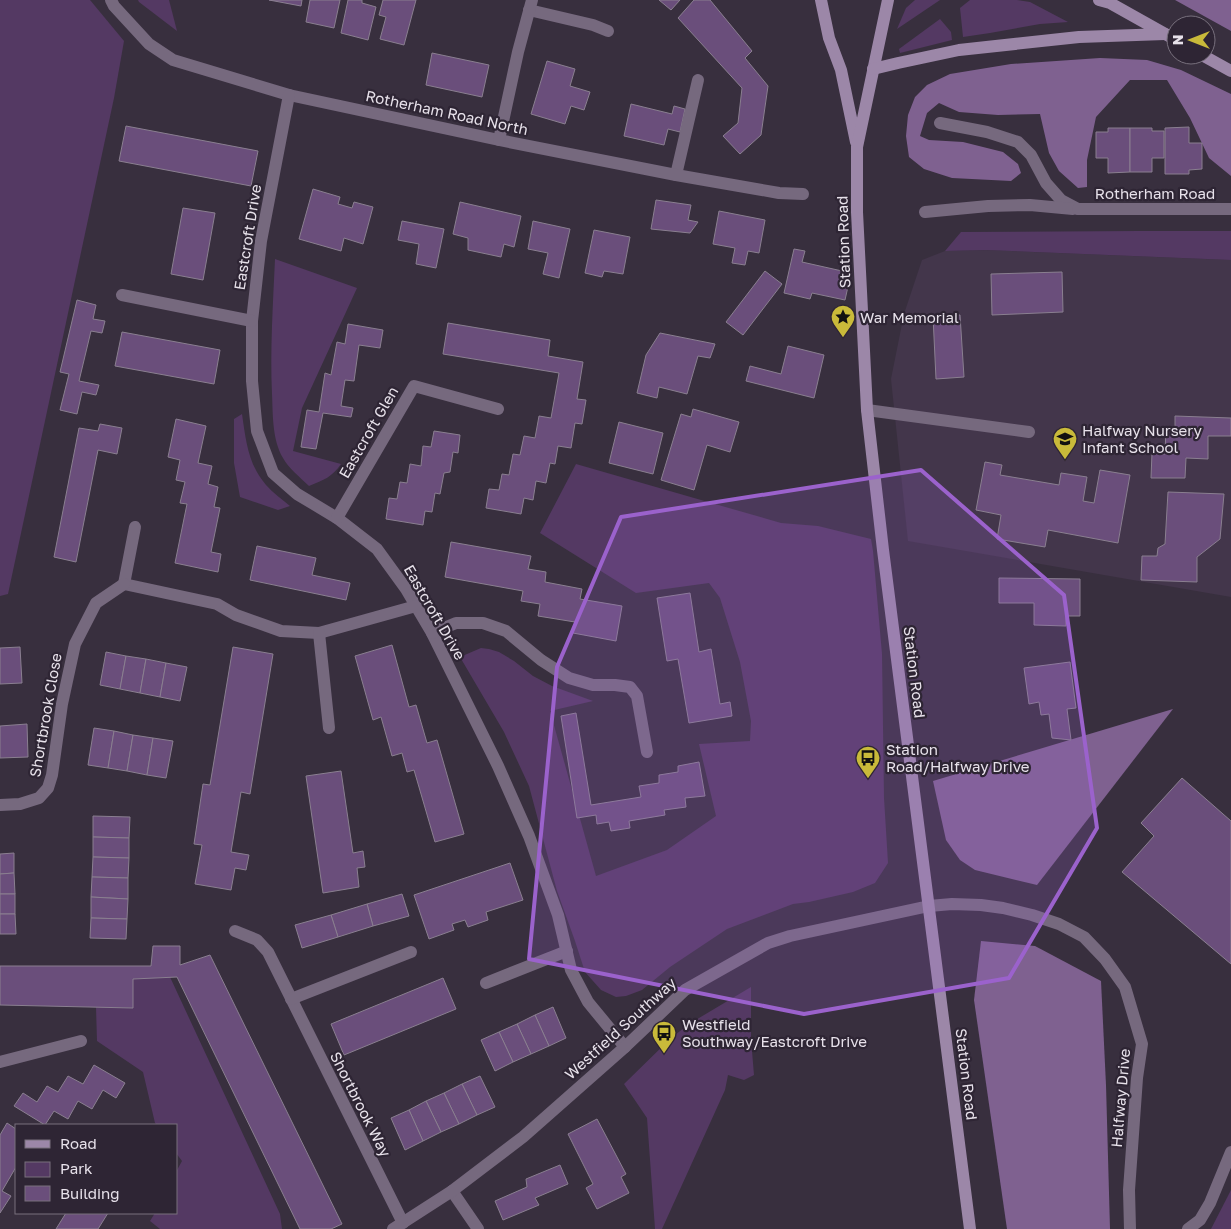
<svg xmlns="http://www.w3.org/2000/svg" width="1231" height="1229" viewBox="0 0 1231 1229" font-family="'Golos Text',sans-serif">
	<rect width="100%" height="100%" fill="#382f3e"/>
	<polygon fill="#43364b" points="986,250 1231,260 1231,597 908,541 891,379 904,314 922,260 945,251"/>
	<g fill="#543963">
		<polygon points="0,0 90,0 124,41 114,98 8,594 0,596"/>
		<polygon points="138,0 169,0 177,31 139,2"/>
		<polygon points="915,0 940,0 897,29 906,8"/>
		<polygon points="970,0 1017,0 1030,2 1068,22 1040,24 990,33 963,37 960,8"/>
		<polygon points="940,19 951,32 952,40 900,53 899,49"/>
		<polygon points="1140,231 1231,231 1231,260 986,250 945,251 961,232"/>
		<path d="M275,259l82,29 -55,120 -9,43 48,13c-9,13 -17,16 -32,22 -9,-9 -20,-17 -26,-28 -11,-19 -10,-43 -11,-64 -2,-45 1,-90 3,-135z"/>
		<path d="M242,414c4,27 6,50 24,71 7,8 16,14 24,21l-12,4 -38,-13 -6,-34v-44z"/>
		<polygon points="576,464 781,523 818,526 871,539 873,551 882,654 884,798 888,863 875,883 853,892 809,902 793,904 727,929 670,967 642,990 626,996 616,997 601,990 585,972 575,941 557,891 529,786 504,732 460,657 481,648 489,649 499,652 514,661 533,676 552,686 593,701 550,711 596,876 667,850 716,816 699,744 750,741 751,721 740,662 720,598 709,583 636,593 540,533"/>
		<polygon points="170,977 280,1214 282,1229 160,1229 150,1221 155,1213 176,1213 176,1172 182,1161 176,1153 176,1125 157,1125 155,1123 143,1072 97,1041 96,1007 132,1008 133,979"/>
		<polygon points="751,987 751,1039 754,1075 744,1080 728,1075 725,1090 662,1229 655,1229 647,1118 624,1084 670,1039 689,1024"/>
		<polygon points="1231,1190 1231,1229 1211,1229"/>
	</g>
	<g fill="#7f6190">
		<polygon points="1175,0 1231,0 1231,31"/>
		<polygon points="1100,58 1147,60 1181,70 1231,94 1231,176 1209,158 1190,118 1167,80 1130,80 1096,117 1087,160 1087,187 1078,188 1059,171 1049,153 1040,114 998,115 959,112 939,103 927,113 920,136 929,140 963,142 1003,152 1018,164 1021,173 1011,181 952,178 924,169 909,157 906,136 908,115 915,97 927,85 950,74 1011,64"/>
		<polygon points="1173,709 1037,885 975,870 960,860 946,840 933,781"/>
		<polygon points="981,941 1035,946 1101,981 1106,1085 1110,1229 1007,1229 974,1000"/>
	</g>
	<g fill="#6a4e7b" stroke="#8a7f90">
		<polygon points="269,0 302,0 301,6"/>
		<polygon points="310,0 340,0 334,28 306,22"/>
		<polygon points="348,0 362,0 362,3 376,7 368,40 341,33"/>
		<polygon points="383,0 416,0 404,45 380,39 386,17 379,15"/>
		<polygon points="659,0 680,0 671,10"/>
		<polygon points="694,0 710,0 752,51 745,58 768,86 761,135 740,154 723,136 738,123 742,88 678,18"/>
		<polygon points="432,53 489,65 482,97 426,85"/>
		<polygon points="547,61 575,69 570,86 590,92 584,110 571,106 565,124 531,114"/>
		<polygon points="631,104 672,114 674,106 685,109 680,132 668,129 664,145 624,136"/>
		<polygon points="126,126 258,151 251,186 119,161"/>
		<polygon points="1189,127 1189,143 1202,143 1202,169 1189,170 1189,174 1165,174 1165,128"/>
		<polygon points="1108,128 1130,128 1130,172 1108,173 1108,158 1096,158 1096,132 1108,132"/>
		<polygon points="1130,128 1152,128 1152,131 1164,131 1164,158 1152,158 1152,172 1130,172"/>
		<polygon points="313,189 340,197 338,204 352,208 354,202 373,207 363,244 344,238 341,251 299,239"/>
		<polygon points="656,200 691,205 688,220 698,222 690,233 651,229"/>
		<polygon points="460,202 521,216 514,247 504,244 501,257 468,250 468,238 453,234"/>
		<polygon points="183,208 215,213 203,280 171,274"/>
		<polygon points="719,211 765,220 759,253 748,251 745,265 732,263 735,248 713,244"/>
		<polygon points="402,221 444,229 436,268 416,264 419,244 398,240"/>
		<polygon points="533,221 570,229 559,278 543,274 548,253 528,249"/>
		<polygon points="594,230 630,237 623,274 604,271 602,277 585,273"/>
		<polygon points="794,249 805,251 802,262 851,273 845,300 812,293 810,299 784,293"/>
		<polygon points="765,271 782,284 743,335 726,322"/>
		<polygon points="1062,272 1063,312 992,315 991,274"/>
		<polygon points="77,300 96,305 93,319 105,321 102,333 91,331 79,381 99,385 96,395 82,392 77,414 60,410 69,374 60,372"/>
		<polygon points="960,315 964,377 936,379 933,316"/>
		<polygon points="448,323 550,340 548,356 583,362 577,399 586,400 582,424 575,423 571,448 558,446 555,464 550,463 546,483 536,481 533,500 524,498 521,514 486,508 489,489 499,490 502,474 509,475 513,454 520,455 524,436 535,438 539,416 551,418 559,373 443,354"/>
		<polygon points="348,324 383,330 380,348 359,345 354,381 345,380 341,406 353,408 351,417 323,413 316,449 301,447 307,410 319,412 325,373 331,375 337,342 345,344"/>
		<polygon points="122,332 220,350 214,384 115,366"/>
		<polygon points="660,333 715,344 710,358 698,356 687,394 659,387 657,398 637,393 646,355"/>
		<polygon points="788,346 824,355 814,398 746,381 750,366 781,374"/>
		<polygon points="693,409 739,422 730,452 707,445 694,490 661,480 681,414 691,417"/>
		<polygon points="1175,416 1231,418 1231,436 1208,436 1208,459 1186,458 1185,478 1151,478 1152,453 1165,454 1166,428 1175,428"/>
		<polygon points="176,419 206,426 198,463 212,466 208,484 218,487 214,507 220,508 211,552 221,554 218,572 175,563 187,504 180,503 185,482 176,480 180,460 168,457"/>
		<polygon points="619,422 663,433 653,474 609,463"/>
		<polygon points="100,424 122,428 117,454 98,450 76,562 54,557 79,428 98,431"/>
		<polygon points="434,431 460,435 458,453 453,452 450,472 444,473 440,494 435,493 432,512 425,511 423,525 386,519 389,498 397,499 400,482 407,483 410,464 421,466 423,446 431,447"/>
		<polygon points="985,462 1002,465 1000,475 1059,485 1061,473 1087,477 1083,501 1094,503 1100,470 1130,475 1118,543 1048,530 1045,547 997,539 1001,515 976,510"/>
		<polygon points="1168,492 1224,494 1220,539 1197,557 1197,582 1141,580 1142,556 1157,556 1158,548 1165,544"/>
		<polygon points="451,542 531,556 528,569 546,572 545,582 582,589 580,599 622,606 616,641 573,633 575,622 538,616 540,604 521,601 523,591 445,577"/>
		<polygon points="257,546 316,558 312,575 350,583 346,600 250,580"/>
		<polygon points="999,578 1080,579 1080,616 1066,616 1066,626 1034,625 1034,603 999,603"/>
		<polygon points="690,593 699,652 711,649 720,704 730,702 732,716 689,723 678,659 667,661 657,598"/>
		<polygon points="392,645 409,707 416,705 427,743 437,740 464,834 435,842 414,770 407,772 402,753 392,756 381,717 373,720 355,656"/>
		<polygon points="20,647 22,683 0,684 0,648"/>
		<polygon points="233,647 273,654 250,794 241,792 231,852 249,855 246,870 235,868 231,890 195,884 202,845 194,844 203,784 210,785"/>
		<polygon points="106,652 126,656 120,689 100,685"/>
		<polygon points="126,656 146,659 140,693 120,689"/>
		<polygon points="146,659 166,663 160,697 140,693"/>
		<polygon points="1070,662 1076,708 1067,709 1071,740 1052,738 1049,714 1041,715 1039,702 1029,704 1024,668"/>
		<polygon points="166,663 187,667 180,701 160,697"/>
		<polygon points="576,713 591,805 641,797 639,786 659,783 659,775 678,772 678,766 699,762 705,796 685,798 686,807 664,810 665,815 629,821 630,828 611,831 609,822 597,824 596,815 577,818 561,716"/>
		<polygon points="27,724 28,757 0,758 0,726"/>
		<polygon points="94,728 114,731 108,768 88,765"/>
		<polygon points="114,731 133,735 127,771 108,768"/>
		<polygon points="133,735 153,738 147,775 127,771"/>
		<polygon points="153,738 173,741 166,778 147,775"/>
		<polygon points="341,771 353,853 363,851 365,867 357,868 359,887 323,893 306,776"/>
		<polygon points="1182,778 1231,821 1231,964 1122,872 1154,836 1141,823"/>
		<polygon points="93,816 130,817 129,838 93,837"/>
		<polygon points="93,837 129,838 129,858 93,857"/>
		<polygon points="14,853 14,873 0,874 0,854"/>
		<polygon points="93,857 129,858 128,878 92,877"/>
		<polygon points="510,863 523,900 486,912 488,920 468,927 465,920 452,924 454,930 429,939 414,895"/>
		<polygon points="14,873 15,894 0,894 0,874"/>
		<polygon points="92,877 128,878 128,899 91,897"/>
		<rect x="0" y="894" width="15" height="20"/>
		<polygon points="402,894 409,916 373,926 367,904"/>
		<polygon points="91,897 128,899 127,919 91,918"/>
		<polygon points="367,904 373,926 338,937 331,915"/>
		<polygon points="0,914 15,914 16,934 0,934"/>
		<polygon points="331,915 338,937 302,948 295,925"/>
		<polygon points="91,918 127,919 126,939 90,938"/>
		<polygon points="153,946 180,946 180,965 210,955 342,1224 331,1229 300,1229 177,977 133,979 133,1008 0,1005 0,966 151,966"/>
		<polygon points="443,978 456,1009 344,1055 331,1024"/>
		<polygon points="553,1007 566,1038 549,1046 535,1015"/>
		<polygon points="535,1015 549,1046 531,1054 517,1024"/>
		<polygon points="517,1024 531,1054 513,1062 499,1032"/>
		<polygon points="499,1032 513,1062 495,1071 481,1040"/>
		<polygon points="94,1065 125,1083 116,1098 103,1090 92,1109 78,1101 68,1119 54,1111 45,1125 14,1106 23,1093 37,1102 47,1086 58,1092 68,1076 83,1084"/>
		<polygon points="480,1076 495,1107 477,1115 462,1084"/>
		<polygon points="462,1084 477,1115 459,1124 444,1093"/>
		<polygon points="444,1093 459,1124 441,1132 426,1101"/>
		<polygon points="426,1101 441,1132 423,1141 409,1110"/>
		<polygon points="409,1110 423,1141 405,1150 391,1118"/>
		<polygon points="597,1119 626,1174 621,1177 629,1193 597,1209 586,1188 593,1184 568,1134"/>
		<polygon points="7,1123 16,1129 16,1167 2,1191 11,1196 0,1213 0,1135"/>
		<polygon points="560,1165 568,1184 535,1198 539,1205 503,1220 495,1201 527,1187 526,1179"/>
		<polygon points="66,1213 108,1213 98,1229 56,1229"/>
	</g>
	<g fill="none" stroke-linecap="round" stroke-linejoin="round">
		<g stroke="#76697e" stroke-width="12">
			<polyline points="940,123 987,132 1018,142 1031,155 1046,183 1061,200 1078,209"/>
			<polyline points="676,175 698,80"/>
			<polyline points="925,212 988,206 1030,205 1073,209"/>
			<polyline points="867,410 1029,432"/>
			<polyline points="486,983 567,951"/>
			<polyline points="1188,1229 1200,1220 1210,1203 1231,1152"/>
		</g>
		<g stroke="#76697e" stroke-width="12">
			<polyline points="111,0 114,6 149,44 173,60 289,95 499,140 676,175 779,193 803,194"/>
			<polyline points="529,10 593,25 608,31"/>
			<polyline points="289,95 261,241 252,321 252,381 257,431 273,473 297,494 337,518 377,549 406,589 416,606 432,633 498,766 529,836 558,915 571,970 588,1002 625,1047"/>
			<polyline points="499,140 518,52 532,0"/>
			<polyline points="1078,209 1231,209"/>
			<polyline points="122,295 252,321"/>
			<polyline points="337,518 414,386 498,409"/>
			<polyline points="124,584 217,604 236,615 281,631 319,633 416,606"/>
			<polyline points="124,584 135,527"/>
			<polyline points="319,633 329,728"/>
			<polyline points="432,633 456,623 483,623 506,631 541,660 569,678 593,685 615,685 630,687 637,696 647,752"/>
			<polyline points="0,805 20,804 39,798 48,788 52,775 62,704 75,644 96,603 124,584"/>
			<polyline points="235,931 257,940 268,952 403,1223"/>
			<polyline points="291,999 411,952"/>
			<polyline points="0,1062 81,1041"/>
			<polyline points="452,1191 478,1229"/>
			<polyline points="393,1229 452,1191 523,1137 625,1047 685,990 768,943 790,936 929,906 952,904 981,905 1003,908 1032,915 1059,924 1084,937 1105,959 1125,987 1142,1044 1137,1078 1129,1190 1130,1229"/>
		</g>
		<g stroke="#9c87a8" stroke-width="12">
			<polyline points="821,0 829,38 841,70 856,142"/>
			<polyline points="888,0 857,147 857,212 867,410 883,550 970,1229"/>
			<polyline points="1099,0 1110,3 1176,40"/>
			<polyline points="1202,55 1231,71"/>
			<polyline points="873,69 898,63 959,50 1079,37 1165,34"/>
		</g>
	</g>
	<path fill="#9b62cc" fill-opacity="0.2" stroke="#9b62cc" stroke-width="4" stroke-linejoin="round" d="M921,470l143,125 33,233 -88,150 -205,36 -275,-55 28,-292 64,-150z"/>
	<defs>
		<symbol id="sight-pin" viewBox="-11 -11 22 30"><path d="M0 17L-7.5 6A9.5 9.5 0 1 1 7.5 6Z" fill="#c9ba3a" stroke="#2e2534"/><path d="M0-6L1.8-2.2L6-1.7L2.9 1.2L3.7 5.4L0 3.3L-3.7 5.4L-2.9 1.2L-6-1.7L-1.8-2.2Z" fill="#111"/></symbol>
		<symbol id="school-pin" viewBox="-11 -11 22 30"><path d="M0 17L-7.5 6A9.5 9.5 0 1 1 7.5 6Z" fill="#c9ba3a" stroke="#2e2534"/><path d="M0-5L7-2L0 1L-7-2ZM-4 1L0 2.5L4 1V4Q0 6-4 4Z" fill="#111"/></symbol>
		<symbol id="bus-pin" viewBox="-11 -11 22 30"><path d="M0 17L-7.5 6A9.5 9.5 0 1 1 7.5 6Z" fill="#c9ba3a" stroke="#2e2534"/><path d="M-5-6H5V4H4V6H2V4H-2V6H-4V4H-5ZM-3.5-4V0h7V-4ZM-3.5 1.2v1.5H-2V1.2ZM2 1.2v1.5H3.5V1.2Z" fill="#111"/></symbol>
	</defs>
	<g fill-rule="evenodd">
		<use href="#sight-pin" x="829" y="303" width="28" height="38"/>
		<use href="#school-pin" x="1051" y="425" width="28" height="38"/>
		<use href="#bus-pin" x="854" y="744" width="28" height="38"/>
		<use href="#bus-pin" x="650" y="1019" width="28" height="38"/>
	</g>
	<g text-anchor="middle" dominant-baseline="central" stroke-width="4.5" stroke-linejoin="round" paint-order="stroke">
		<g font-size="15" fill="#e7e1ea" stroke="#2e2534">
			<text transform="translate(447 112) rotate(12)">Rotherham Road North</text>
			<text x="1155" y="193">Rotherham Road</text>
			<text transform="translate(247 237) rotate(-81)">Eastcroft Drive</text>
			<text transform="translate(843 242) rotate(-92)">Station Road</text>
			<text transform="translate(368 432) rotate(-60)">Eastcroft Glen</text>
			<text transform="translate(435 612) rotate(60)">Eastcroft Drive</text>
			<text transform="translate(915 672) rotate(83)">Station Road</text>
			<text transform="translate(45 715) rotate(-80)">Shortbrook Close</text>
			<text transform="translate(620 1028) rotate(-42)">Westfield Southway</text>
			<text transform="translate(967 1074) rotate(83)">Station Road</text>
			<text transform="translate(1120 1098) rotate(-85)">Halfway Drive</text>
			<text transform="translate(361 1104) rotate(63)">Shortbrook Way</text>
		</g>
		<g font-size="15" fill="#e7e1ea" stroke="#2e2534" text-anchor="start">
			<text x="860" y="317">War Memorial</text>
			<text x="1082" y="430">Halfway Nursery<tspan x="1082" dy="17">Infant School</tspan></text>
			<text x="886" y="749">Station<tspan x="886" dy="17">Road/Halfway Drive</tspan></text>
			<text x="682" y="1024">Westfield<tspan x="682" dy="17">Southway/Eastcroft Drive</tspan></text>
		</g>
	</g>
	<rect x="15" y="1124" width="162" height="90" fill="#2e2534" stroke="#78707d"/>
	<rect x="25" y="1140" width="25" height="8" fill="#9c87a8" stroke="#78707d"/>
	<text x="60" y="1149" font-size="15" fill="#e7e1ea">Road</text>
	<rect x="25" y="1162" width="25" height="15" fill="#543963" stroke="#78707d"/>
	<text x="60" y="1174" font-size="15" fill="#e7e1ea">Park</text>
	<rect x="25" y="1186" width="25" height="15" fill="#6a4e7b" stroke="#78707d"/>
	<text x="60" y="1199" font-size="15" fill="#e7e1ea">Building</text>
	<g transform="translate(1191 40) rotate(270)"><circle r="24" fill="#2e2534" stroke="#78707d"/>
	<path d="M0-4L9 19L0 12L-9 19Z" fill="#c9ba3a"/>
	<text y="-8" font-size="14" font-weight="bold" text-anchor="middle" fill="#e7e1ea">N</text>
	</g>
</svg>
